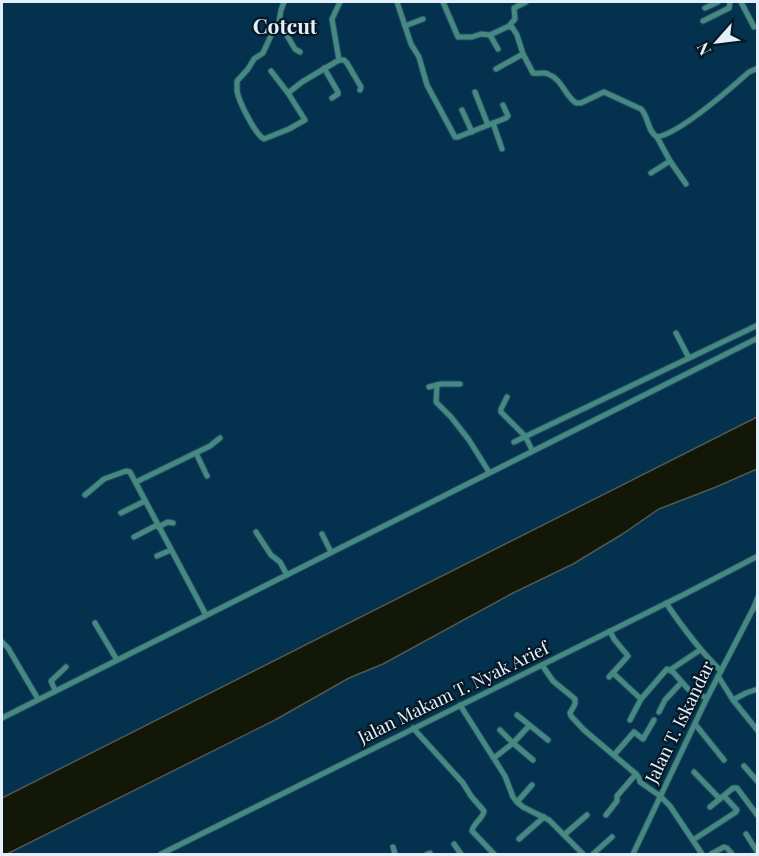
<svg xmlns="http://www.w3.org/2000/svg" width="759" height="856" viewBox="0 0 759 856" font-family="'Playfair Display',serif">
	<rect width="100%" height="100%" fill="#04314e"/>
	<polygon fill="#121707" stroke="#515850" stroke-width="1.5" points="757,417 757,469 716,487 659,509 621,535 573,564 511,594 383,664 349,678 275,720 7,854 2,854 2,798"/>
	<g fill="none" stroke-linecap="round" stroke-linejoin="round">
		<defs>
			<g id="minor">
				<polyline points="397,2 411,44 419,57 427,85 455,137 458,137 506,118 508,116 503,105"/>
				<path d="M443,2l15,35h14l9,-3 9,1 17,-8h5l5,8 6,19 10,19c5,1 11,-1 15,1 14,5 17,22 28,29h5l23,-11 37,17c8,8 6,22 16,28 23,-4 73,-48 92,-65l9,-4"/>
				<polyline points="741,2 754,27"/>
				<polyline points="705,8 718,2"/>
				<polyline points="703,21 729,8 730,2"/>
				<polyline points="279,22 295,49 300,52"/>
				<polyline points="405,26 423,19"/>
				<polyline points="509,26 515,19 514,8 526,2"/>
				<polyline points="490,35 498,49"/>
				<polyline points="339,60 344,60 347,63 361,87 360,90"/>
				<polyline points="324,68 338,92 338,94 332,98"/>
				<polyline points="496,69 523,54"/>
				<path d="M271,71l17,22 17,27 -16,9 -25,10c-9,-5 -25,-37 -27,-48 0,-1 0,-8 0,-10l11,-12 6,-10 9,-6 11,-24 5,-7 2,-12 3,-8"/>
				<polyline points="475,92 488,125"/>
				<polyline points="288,93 302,82 339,60 332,19 340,2"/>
				<polyline points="462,110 472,132"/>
				<polyline points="493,123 502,149"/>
				<polyline points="657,137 670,161 686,184"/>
				<polyline points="651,173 670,161"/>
				<polyline points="676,333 689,358"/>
				<polyline points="437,385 436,402 451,417 469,440 489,472"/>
				<polyline points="429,387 441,384 460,384"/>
				<polyline points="507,397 501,409 501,412 525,436 532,450"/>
				<polyline points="514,442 758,325"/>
				<polyline points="196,453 207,476"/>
				<polyline points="136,482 210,446 220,438"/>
				<polyline points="85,495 104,479 126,471 130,472 206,615"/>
				<polyline points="121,513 145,501"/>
				<polyline points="158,527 168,522 173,523"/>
				<polyline points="256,532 271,555 280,562 287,575"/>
				<polyline points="322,534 331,552"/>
				<polyline points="134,537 157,525"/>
				<polyline points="157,556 171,550"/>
				<path d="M666,603c17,25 33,47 55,68"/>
				<polyline points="754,607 758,597"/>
				<polyline points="95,623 117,660"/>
				<polyline points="2,642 8,648 38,699"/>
				<polyline points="542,665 553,681 575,699 575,704 570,713 571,716 584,730 636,774 639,778 640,782 660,796 670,806 702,854"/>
				<polyline points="670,670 700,650"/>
				<polyline points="613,673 641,699 667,669 673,672 689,690 707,698"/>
				<polyline points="718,676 733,700 758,731"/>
				<polyline points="609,677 628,656 614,639 610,631"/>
				<polyline points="55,690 51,681 66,667"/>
				<polyline points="733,700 746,693 758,689"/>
				<polyline points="460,705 505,776 513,797 517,802 523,807 549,820 583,854"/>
				<polyline points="659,712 665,700 681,683"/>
				<polyline points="517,715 548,740"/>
				<polyline points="2,718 758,338"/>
				<polyline points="630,720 641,699"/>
				<polyline points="695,724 724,760"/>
				<path d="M413,728l50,55 8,13 13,15c-1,8 -11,12 -12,20l22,23"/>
				<polyline points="500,730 513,743 533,760"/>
				<polyline points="614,755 634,732 643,739 654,720"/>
				<polyline points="494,758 513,743 529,726"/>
				<polyline points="744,766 758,782"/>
				<polyline points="694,772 720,799"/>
				<polyline points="517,802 532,785"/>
				<polyline points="710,807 733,788 737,788 758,816"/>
				<polyline points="606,815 617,801 617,796 636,774"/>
				<polyline points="746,834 758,853"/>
				<polyline points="564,835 587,815"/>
				<polyline points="519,839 544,817"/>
				<polyline points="693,840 736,812 737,810 724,796"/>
				<polyline points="454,844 461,854"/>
				<polyline points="393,847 395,854"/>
				<polyline points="161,854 685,594 758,556"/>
				<polyline points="427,854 430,853"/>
				<polyline points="593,854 612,837"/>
				<polyline points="633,854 707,698 753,609 758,606"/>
				<polyline points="711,854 724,847 727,848 732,854"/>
			</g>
		</defs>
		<use href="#minor" stroke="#234c66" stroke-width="7"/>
		<use href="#minor" stroke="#468980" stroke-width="5"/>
	</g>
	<g text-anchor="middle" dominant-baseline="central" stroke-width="4.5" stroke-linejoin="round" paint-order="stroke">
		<g font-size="18" fill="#e3f0fc" stroke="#071825">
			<text transform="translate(453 692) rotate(-26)">Jalan Makam T. Nyak Arief</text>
			<text transform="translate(679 722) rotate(-64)">Jalan T. Iskandar</text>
		</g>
		<g font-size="21" font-weight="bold" fill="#e3f0fc" stroke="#071825">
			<text x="285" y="25">Cotcut</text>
		</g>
	</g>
	<rect width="759" height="856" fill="none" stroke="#e3f0fc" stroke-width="6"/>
	<g transform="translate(717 42) rotate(242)" stroke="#071825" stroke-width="4.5" paint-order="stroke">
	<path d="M0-4.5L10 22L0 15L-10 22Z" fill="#e3f0fc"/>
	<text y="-9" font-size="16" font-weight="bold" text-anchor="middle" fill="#e3f0fc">N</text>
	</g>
</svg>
